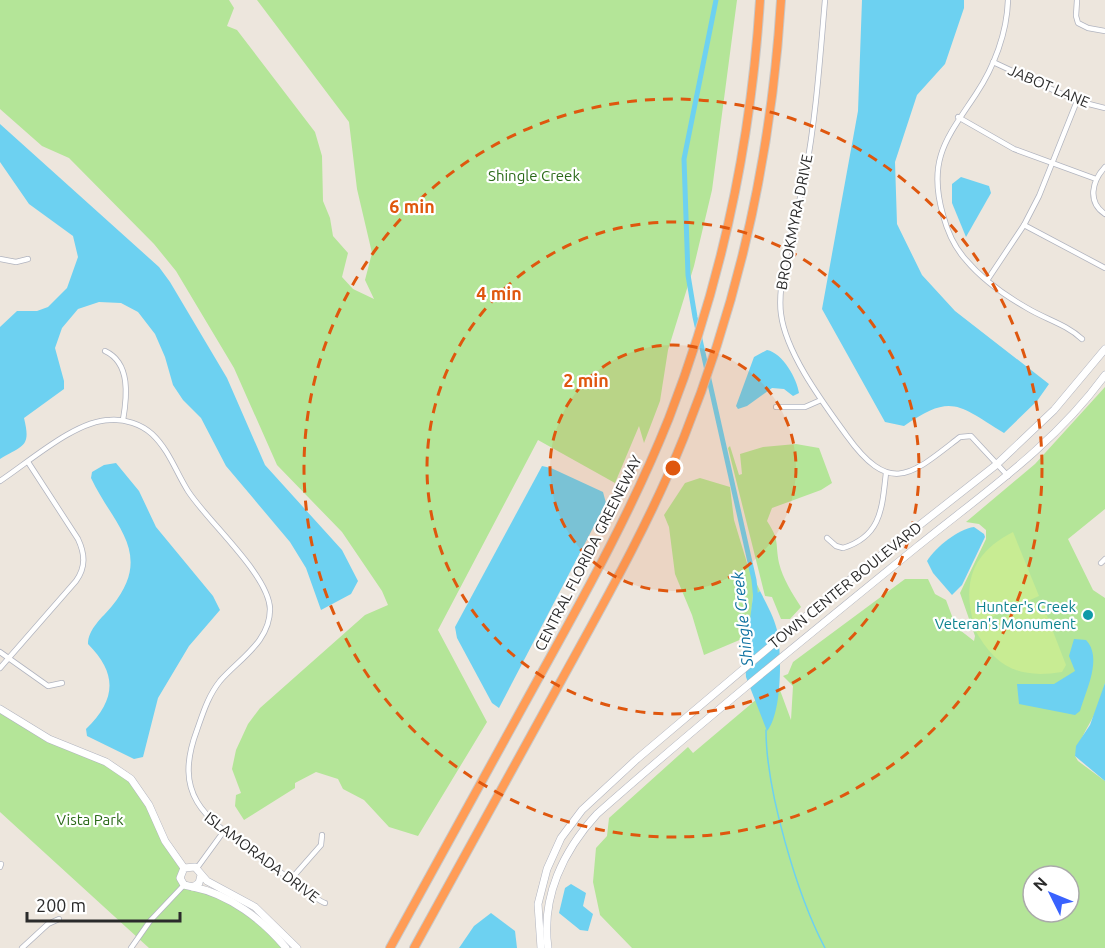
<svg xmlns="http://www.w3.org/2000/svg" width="1105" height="948" viewBox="0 0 1105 948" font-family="Ubuntu,sans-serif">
	<rect width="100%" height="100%" fill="#ede6dd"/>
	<g fill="#b4e598" fill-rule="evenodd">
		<polygon points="0,0 229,0 234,8 227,26 237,30 315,132 322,156 323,201 330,218 333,236 348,253 342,277 353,289 374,299 365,280 372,253 357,189 349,122 257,0 737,0 712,190 694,266 668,350 660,401 644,443 639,426 615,483 538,440 438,630 487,722 418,836 389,827 364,800 343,789 338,779 316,772 295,783 295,788 244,820 235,806 236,795 241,793 232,769 236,750 248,724 260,708 365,615 388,605 382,591 342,532 277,465 234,368 176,271 154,244 69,158 42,146 0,109"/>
		<path d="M1105,387v122l-37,30 25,51 12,8c0,28 0,58 0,85 -3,27 -23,47 -30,73l3,5 27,20v167h-473l-32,-33 -7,-33 3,-34 11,-12 2,-18 79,-71 5,6 84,-71 14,38 2,-34 -10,-10 5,-2 5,-12 112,-83h23l7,15 11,6 10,27 18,14 1,-5 -15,-43 26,-54v-9l-7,-6 -13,-2 69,-58zM1033,876h36v36h-36z"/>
		<path d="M796,444l23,4 13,35 -11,7 -49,18 -5,13c13,20 8,21 12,42 4,16 13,30 22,44l-11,12h-9l-9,-22 -7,-1 -37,-148 2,-2 9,29 3,-1 -2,-20 23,-7z"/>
		<polygon points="700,478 730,487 734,520 747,563 760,591 753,596 749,636 704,655 692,615 675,574 669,527 664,515 685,483"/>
		<path d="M0,709l18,12 88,41 25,17 53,89 -3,14c47,15 70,33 105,66h-137l-149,-136z"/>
	</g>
	<g fill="#c8ec93">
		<path d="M1013,532l26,64 -65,29c-12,-43 -2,-72 39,-93z"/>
		<path d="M1042,603l24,62 -4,7c-44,7 -67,-5 -88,-44z"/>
	</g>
	<g fill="#6dd1f1">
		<path d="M862,0h102v8l-19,56 -28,31 -22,67 2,62 25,51 33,36 94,73 -12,17 -33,32c-46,-28 -52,-40 -100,-7l-19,-4 -63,-113 36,-198z"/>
		<path d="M0,124l159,143 11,15 57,96 38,87 77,85 16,31 -7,13 -30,16 -15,-42 -16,-26 -64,-76 -25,-48 -18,-18 -10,-15 -8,-28 -10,-23 -17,-22 -17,-9 -22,-1 -21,7 -16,19 -7,20 9,33v8l-40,29c7,29 0,27 -24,41v-132l17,-16h20l11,-4 19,-19 11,-31 -5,-21 -44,-32 -29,-42z"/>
		<polygon points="961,177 989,186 991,193 966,237 952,203 952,184"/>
		<path d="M767,350c16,3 30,29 32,43l-6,3 -9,-7 -12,-1 -25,18 -9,3 -2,-3 18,-49z"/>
		<path d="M116,463l23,28 17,36 57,69 7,14 -31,36 -31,52 -15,59 -9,2 -47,-23 -1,-7c30,-29 32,-55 2,-85 0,-15 14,-26 24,-38 43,-53 1,-81 -21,-128l1,-6 12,-7z"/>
		<polygon points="542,466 551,468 603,492 606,503 499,708 492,703 457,638 455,627"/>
		<path d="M974,527l10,7 1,3 -23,48 -10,10 -19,-22 -6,-12c9,-14 31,-32 47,-34z"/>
		<path d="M760,591c6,12 14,26 17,39 5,24 5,83 -10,101l-21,-54 -1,-18 8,-63z"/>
		<path d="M1074,639l12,1c17,18 0,50 -6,71l-5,4 -56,-11 -2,-20h37l21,-13 -6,-15z"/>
		<polygon points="1105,683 1105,781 1075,756 1076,746 1090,725"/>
		<polygon points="571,884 586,893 583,906 593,914 588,931 580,930 559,913 565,888"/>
		<polygon points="491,913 515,931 517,948 459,948 474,926"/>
	</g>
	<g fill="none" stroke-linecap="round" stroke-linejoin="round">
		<path stroke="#6dd1f1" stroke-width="1.5" d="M766,730c0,60 31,165 59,218"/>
		<polyline stroke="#6dd1f1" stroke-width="5" points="716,0 684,159 688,275 695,317 754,580 756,600"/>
		<defs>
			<g id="street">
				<path d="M825,0c-5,58 -9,118 -20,176 -7,36 -29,103 -24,138 5,40 43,90 66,122 44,61 65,38 113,1l11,-1 37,40"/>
				<path d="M1008,0c-1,33 -14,67 -32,94 -29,44 -49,65 -33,121 4,15 12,33 23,45 15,18 40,36 61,48 18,11 39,16 55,31"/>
				<polyline points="1077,0 1076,16 1078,23 1088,28 1105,31"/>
				<polyline points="993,62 1077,101 1105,108"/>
				<polyline points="958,117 1014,149 1096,179"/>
				<path d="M1105,167c-13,14 -18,35 0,47"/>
				<polyline points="1024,225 1105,268"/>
				<polyline points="0,259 16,262 28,259"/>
				<polyline points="988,279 1024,225 1039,196 1077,101"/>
				<path d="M105,351c26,12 22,46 18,69"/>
				<polyline points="776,407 805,407 821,400"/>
				<path d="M0,481c29,-19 76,-61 110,-61 15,-1 31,4 42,14 17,16 24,38 36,57 20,31 81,84 82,118 0,33 -31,50 -50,72 -12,15 -17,32 -23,49 -24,64 6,87 55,121 12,8 66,51 73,52"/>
				<path d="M827,538l9,8 7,2c39,-12 39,-41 43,-75"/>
				<polyline points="1101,563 1105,559"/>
				<polyline points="0,652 48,686 62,683"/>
				<path d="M0,668l76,-87c10,-14 9,-27 2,-42l-50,-77"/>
				<polyline points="0,867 1,864"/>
				<polyline points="197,868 224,831"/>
				<polyline points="292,878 321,845 322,835"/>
				<polyline points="22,948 48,924 59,919"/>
				<polyline points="131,948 150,921 184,885"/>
			</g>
			<g id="secondary">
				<polyline points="0,709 49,739 106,762 131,779 149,805 165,841 184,868"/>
				<polyline points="201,875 199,883 193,887 184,885 180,878 184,868 195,867 207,881 255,907 297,948"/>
				<path d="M193,887c36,7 70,33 93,61"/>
				<polyline points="541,948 538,904 547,869 561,838 582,810 637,759 837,590 996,465 1054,410 1105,349"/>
				<path d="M548,948c-7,-51 15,-97 49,-134 104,-92 213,-180 321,-268 67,-54 136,-101 187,-171"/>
			</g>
			<g id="highway">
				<path d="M390,948c51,-92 101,-184 152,-276 46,-83 92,-166 127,-254 52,-134 82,-275 91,-418"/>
				<path d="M414,948c49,-89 98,-178 147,-267 44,-80 89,-159 123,-244 56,-140 88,-287 97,-437"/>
			</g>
		</defs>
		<use href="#street" stroke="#b1b4bf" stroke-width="6"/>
		<use href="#secondary" stroke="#b1b4bf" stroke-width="8"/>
		<use href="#highway" stroke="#c8c8c8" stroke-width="10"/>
		<use href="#street" stroke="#fff" stroke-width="4.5"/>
		<use href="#secondary" stroke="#fff" stroke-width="7"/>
		<use href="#highway" stroke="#ff9c56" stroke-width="8"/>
	</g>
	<circle cx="673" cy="468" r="123" fill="#df570e" fill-opacity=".12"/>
	<g fill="none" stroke="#df570e" stroke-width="3" stroke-dasharray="10 8">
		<circle cx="673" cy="468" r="123"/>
		<circle cx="673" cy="468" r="246"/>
		<circle cx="673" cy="468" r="369"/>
	</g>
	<circle fill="#0f9aa8" stroke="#fff" stroke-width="2" cx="1088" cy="615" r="6"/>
	<g text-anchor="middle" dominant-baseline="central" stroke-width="4.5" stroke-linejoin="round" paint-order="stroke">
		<g font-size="15" fill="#2b2b2b" stroke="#fff">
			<text transform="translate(1049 86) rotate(23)">JABOT LANE</text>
			<text transform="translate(794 222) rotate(-79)">BROOKMYRA DRIVE</text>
			<text transform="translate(588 553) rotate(-63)">CENTRAL FLORIDA GREENEWAY</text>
			<text transform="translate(845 585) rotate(-39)">TOWN CENTER BOULEVARD</text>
			<text transform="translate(262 857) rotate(37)">ISLAMORADA DRIVE</text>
		</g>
		<g font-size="15" fill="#2b6a19" stroke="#fff">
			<text x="534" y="175">Shingle Creek</text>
			<text x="90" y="819">Vista Park</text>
		</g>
		<g font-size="15" fill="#0d838f" stroke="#fff" text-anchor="end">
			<text x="1076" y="606">Hunter's Creek<tspan x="1076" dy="17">Veteran's Monument</tspan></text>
		</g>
		<g font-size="16" font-style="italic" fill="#0a6f9f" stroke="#fff">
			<text transform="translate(742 619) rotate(-96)">Shingle Creek</text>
		</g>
	</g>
	<circle cx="673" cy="468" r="9" fill="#df570e" stroke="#fff" stroke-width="3"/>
	<g font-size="18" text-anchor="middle" font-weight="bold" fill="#df570e" stroke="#fff" stroke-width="4.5" stroke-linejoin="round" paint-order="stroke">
		<text x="412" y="213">6 min</text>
		<text x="499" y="300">4 min</text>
		<text x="586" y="387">2 min</text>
	</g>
	<g transform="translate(1051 894) rotate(313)"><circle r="28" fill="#ffffff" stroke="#aaaaaa" stroke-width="1.5"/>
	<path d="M0-4.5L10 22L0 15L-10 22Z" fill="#3962fe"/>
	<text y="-9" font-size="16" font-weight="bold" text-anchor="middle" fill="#2b2b2b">N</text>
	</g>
	<path d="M27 912v9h153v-9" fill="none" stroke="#2b2b2b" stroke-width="3"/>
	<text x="36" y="912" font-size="18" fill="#2b2b2b" stroke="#ffffff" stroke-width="4.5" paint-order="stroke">200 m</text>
</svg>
